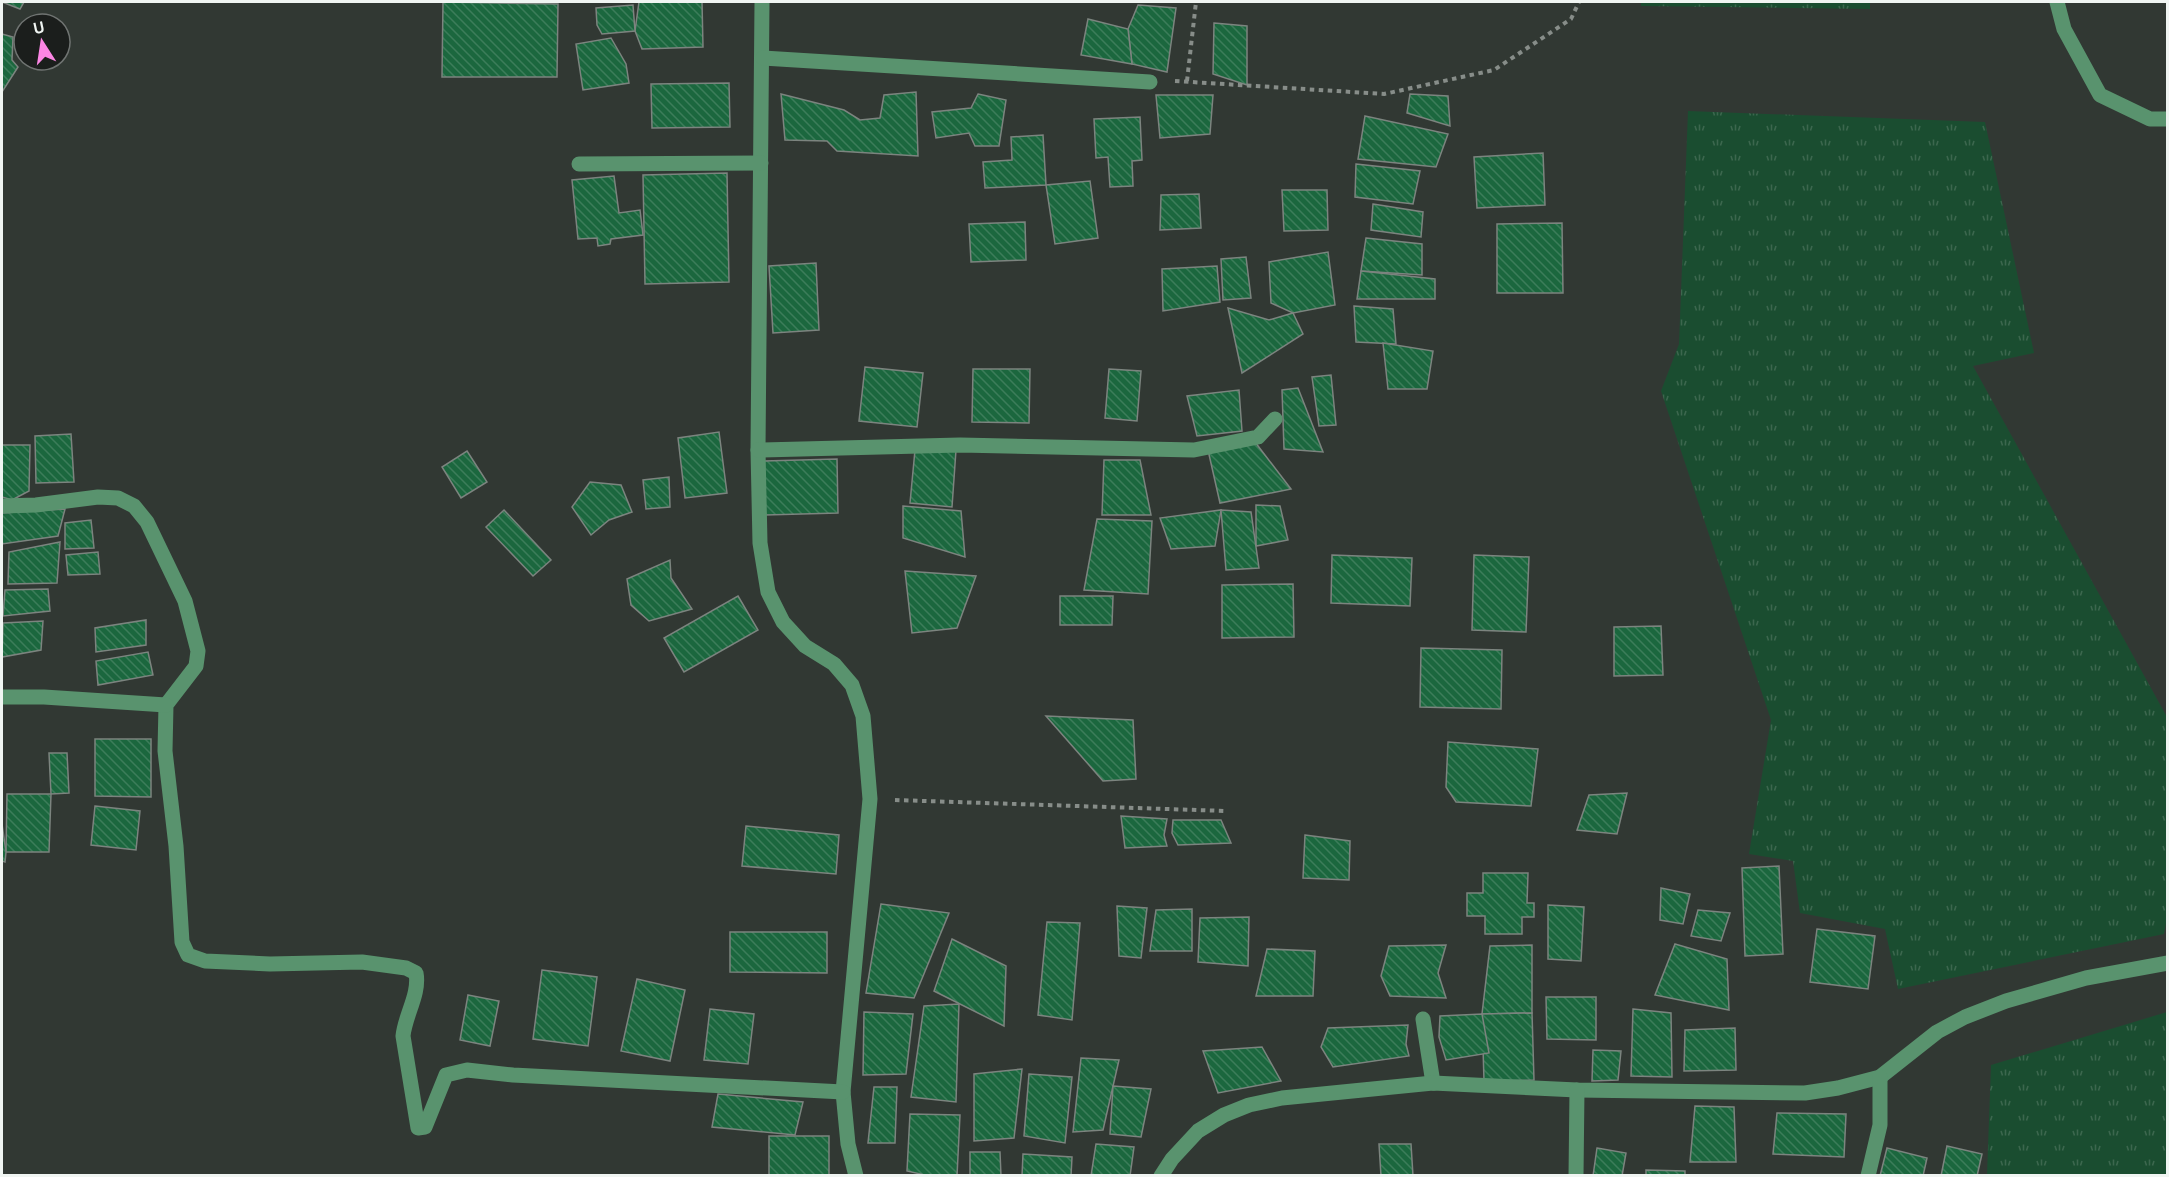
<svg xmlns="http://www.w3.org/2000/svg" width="2169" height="1177" viewBox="0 0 2169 1177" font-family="'Space Grotesk',sans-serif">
	<defs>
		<pattern id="grass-tufts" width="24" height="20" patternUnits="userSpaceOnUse" patternTransform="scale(1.5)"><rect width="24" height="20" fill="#1a4d30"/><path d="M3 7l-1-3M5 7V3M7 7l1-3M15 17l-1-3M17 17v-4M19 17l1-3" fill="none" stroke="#3c674e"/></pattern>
		<pattern id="building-back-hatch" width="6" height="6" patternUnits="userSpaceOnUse" patternTransform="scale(1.5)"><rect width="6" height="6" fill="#1b673e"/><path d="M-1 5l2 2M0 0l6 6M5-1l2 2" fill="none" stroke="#3c7d5a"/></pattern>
	</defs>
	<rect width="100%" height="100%" fill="#313833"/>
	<g fill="url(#grass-tufts)">
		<polygon points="1641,2 1870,2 1870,9 1641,6"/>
		<polygon points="1688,111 1985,122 2034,353 1973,366 2167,717 2168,868 2167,918 2164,934 1898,989 1885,929 1800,913 1793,861 1749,854 1771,720 1661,391 1679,344"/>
		<polygon points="2167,1012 2167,1175 1987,1175 1991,1065"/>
	</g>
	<g fill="url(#building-back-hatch)" stroke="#7c847f" stroke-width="1.5">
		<polygon points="2,2 24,2 20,9"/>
		<polygon points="443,2 558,4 557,77 442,77"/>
		<polygon points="639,2 702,2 703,47 642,49 635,31"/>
		<polygon points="633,5 635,31 602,34 597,25 596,8"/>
		<polygon points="1138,5 1176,8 1167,72 1132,64 1128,29"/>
		<polygon points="1088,19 1128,29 1132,64 1081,55"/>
		<polygon points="1214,23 1247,26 1247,85 1213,74"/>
		<polygon points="2,34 13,37 12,60 18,67 2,92"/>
		<polygon points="611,38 626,64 629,83 583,90 576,44"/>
		<polygon points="729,83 730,127 652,128 651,84"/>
		<polygon points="916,92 918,156 837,151 827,141 785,140 781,94 844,110 860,120 880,118 884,95"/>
		<polygon points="978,94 1006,100 999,146 975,146 969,133 936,138 932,112 971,108"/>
		<polygon points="1410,94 1448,96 1450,126 1407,113"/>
		<polygon points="1156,95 1213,95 1210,134 1160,138"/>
		<polygon points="1365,116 1448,134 1436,167 1358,159"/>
		<polygon points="1140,117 1142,160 1132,161 1133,186 1110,187 1108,157 1096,158 1094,119"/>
		<polygon points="1043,135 1046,185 985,188 983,162 1012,160 1011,137"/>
		<polygon points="1543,153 1545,205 1477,208 1474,157"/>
		<polygon points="1356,164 1420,171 1413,204 1355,197"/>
		<polygon points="727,173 729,282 645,284 643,175"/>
		<polygon points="614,176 619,213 640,210 643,235 611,239 610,244 598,246 597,238 578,239 572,180"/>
		<polygon points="1090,181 1098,238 1055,244 1046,185"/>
		<polygon points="1282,190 1327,190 1328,230 1284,231"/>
		<polygon points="1199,194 1201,228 1160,230 1161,195"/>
		<polygon points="1373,204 1423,212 1421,237 1371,230"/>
		<polygon points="1025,222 1026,260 971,262 969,224"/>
		<polygon points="1562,223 1563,293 1497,293 1497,224"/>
		<polygon points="1366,238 1422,244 1422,275 1361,271"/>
		<polygon points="1328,252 1335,305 1293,313 1271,303 1269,262"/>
		<polygon points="1246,257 1251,298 1223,300 1221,259"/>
		<polygon points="816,263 819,330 773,333 769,266"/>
		<polygon points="1217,266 1220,302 1163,311 1162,269"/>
		<polygon points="1361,271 1435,279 1435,299 1357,299"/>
		<polygon points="1354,306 1393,309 1396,344 1356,342"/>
		<polygon points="1228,308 1269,320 1293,313 1303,334 1242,373"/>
		<polygon points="1383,343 1433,351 1427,389 1388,389"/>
		<polygon points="865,367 923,373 917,427 859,421"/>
		<polygon points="973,369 1030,369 1029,423 972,422"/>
		<polygon points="1109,369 1141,371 1137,421 1105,418"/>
		<polygon points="1331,375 1336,425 1319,426 1312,377"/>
		<polygon points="1298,388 1323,452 1284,449 1282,390"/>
		<polygon points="1239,390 1242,431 1197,436 1187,396"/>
		<polygon points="719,432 727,493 685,498 678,438"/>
		<polygon points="71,434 74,482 36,483 35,436"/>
		<polygon points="1255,442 1291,489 1220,503 1208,450"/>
		<polygon points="2,445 30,445 29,491 12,500 2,497"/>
		<polygon points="915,450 956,450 952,507 910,503"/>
		<polygon points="467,451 487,482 461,498 442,467"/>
		<polygon points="837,459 838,513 765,515 764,461"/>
		<polygon points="1104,460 1140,460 1151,515 1102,515"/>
		<polygon points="669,477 670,507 646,509 643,480"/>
		<polygon points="590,482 621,485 632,512 609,520 591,535 572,507"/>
		<polygon points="1256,505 1280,506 1288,540 1256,546"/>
		<polygon points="903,506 961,511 965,557 903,538"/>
		<polygon points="65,509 58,536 2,544 2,513"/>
		<polygon points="504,510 551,560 533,576 486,527"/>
		<polygon points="1221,510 1215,546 1171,549 1160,518"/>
		<polygon points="1221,510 1251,512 1259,568 1226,570"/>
		<polygon points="1097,519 1152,521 1148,594 1084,590"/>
		<polygon points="91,520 94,548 65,549 65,523"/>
		<polygon points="60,542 57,583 8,584 9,552"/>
		<polygon points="98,552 100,574 68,575 66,555"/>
		<polygon points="1332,555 1412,558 1410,606 1331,603"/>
		<polygon points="1474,555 1529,557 1526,632 1472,630"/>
		<polygon points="670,560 671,578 692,609 649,621 631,605 627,579"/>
		<polygon points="905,571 976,576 957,628 912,633"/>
		<polygon points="1293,584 1294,637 1222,638 1222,585"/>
		<polygon points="48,589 50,611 3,616 5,590"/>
		<polygon points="738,596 758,630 684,672 664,638"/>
		<polygon points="1060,596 1113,596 1112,625 1060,625"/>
		<polygon points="146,620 146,645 96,652 95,628"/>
		<polygon points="43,621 41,650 2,657 3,623"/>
		<polygon points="1661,626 1663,675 1614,676 1614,627"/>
		<polygon points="1421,648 1502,650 1501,709 1420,707"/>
		<polygon points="148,652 153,675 98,685 96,661"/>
		<polygon points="1046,716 1133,720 1136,779 1103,781"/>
		<polygon points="95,739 151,739 151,797 95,796"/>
		<polygon points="1448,742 1538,749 1531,806 1456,802 1446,787"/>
		<polygon points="49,753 67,753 69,793 51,794"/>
		<polygon points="1627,793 1617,834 1577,830 1589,795"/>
		<polygon points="7,794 51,794 49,852 6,852"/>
		<polygon points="95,806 140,811 136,850 91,845"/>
		<polygon points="1121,816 1167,819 1164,835 1167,846 1125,848"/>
		<polygon points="1173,820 1221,820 1231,843 1178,845 1172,833"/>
		<polygon points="2,824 6,852 5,862 2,861"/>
		<polygon points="746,826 839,835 836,874 742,866"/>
		<polygon points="1305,835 1350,841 1349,880 1303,878"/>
		<polygon points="1779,866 1783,954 1745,956 1742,868"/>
		<polygon points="1483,873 1528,873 1527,903 1534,903 1534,917 1522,917 1522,934 1485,934 1485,916 1467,916 1467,893 1483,893"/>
		<polygon points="1661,888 1690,894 1683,924 1660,920"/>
		<polygon points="881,904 949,913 914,998 866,993"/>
		<polygon points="1548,905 1584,907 1581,961 1548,959"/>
		<polygon points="1117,906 1147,908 1141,958 1119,956"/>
		<polygon points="1192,909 1192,951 1150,951 1156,910"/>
		<polygon points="1698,910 1730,913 1721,941 1691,936"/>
		<polygon points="1249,917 1248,966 1198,962 1200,918"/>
		<polygon points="1047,922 1080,923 1072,1020 1038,1015"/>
		<polygon points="1817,929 1875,936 1868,989 1810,982"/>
		<polygon points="730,932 827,932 827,973 730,972"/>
		<polygon points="952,939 1006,966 1004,1026 934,991"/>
		<polygon points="1675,944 1727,959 1729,1010 1655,995"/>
		<polygon points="1446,945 1438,973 1446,998 1390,996 1381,976 1389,946"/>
		<polygon points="1532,945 1532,1013 1482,1014 1490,946"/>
		<polygon points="1267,949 1315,951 1313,996 1256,996"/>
		<polygon points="542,970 597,977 588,1046 533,1039"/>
		<polygon points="637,979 685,990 670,1061 621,1051"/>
		<polygon points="468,995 499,1001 490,1046 460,1040"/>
		<polygon points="1546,997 1596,997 1596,1040 1547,1039"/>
		<polygon points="959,1004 956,1102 911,1097 924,1006"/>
		<polygon points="710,1009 754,1014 748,1064 704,1060"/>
		<polygon points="1633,1009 1671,1013 1672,1077 1631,1076"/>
		<polygon points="864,1012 913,1014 906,1074 863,1075"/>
		<polygon points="1532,1013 1534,1080 1484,1081 1482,1014"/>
		<polygon points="1482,1014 1489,1053 1446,1060 1439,1037 1440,1016"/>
		<polygon points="1408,1025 1406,1044 1409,1056 1333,1067 1321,1047 1328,1028"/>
		<polygon points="1735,1028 1736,1070 1684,1071 1685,1030"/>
		<polygon points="1262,1047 1281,1081 1218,1093 1203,1051"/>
		<polygon points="1593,1050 1621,1051 1618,1080 1592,1081"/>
		<polygon points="1081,1058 1119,1060 1103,1130 1073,1132"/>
		<polygon points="1022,1069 1014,1138 974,1141 974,1074"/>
		<polygon points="1029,1074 1072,1077 1065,1143 1024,1136"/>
		<polygon points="1113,1086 1151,1089 1141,1137 1110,1134"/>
		<polygon points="874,1087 897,1087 895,1143 868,1143"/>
		<polygon points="718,1094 803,1102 795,1135 712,1127"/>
		<polygon points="1695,1106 1734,1107 1736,1162 1690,1162"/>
		<polygon points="1777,1113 1846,1114 1844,1157 1773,1154"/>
		<polygon points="910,1114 960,1115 957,1176 929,1176 907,1171"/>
		<rect x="769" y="1136" width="60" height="40"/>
		<polygon points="1096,1144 1134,1147 1130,1176 1091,1176"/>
		<polygon points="1379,1144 1411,1144 1413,1176 1381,1176"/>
		<polygon points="1947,1146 1982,1154 1977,1176 1941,1176"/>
		<polygon points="1597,1148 1626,1153 1622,1176 1593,1176"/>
		<polygon points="1887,1148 1927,1158 1923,1176 1880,1176"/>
		<polygon points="970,1152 1000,1152 1001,1176 970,1176"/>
		<polygon points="1023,1154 1072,1157 1071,1176 1022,1176"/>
		<polygon points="1646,1170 1685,1171 1685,1176 1646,1176"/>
	</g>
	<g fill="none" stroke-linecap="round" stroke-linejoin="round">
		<g stroke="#878d89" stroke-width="4" stroke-dasharray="4.5 4.5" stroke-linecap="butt">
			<polyline points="1175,81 1384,94 1494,70 1571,19 1579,2"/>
			<polyline points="1187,81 1196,2"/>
			<polyline points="895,800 1227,811"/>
		</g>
		<g stroke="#59936e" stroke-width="15">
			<polyline points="762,2 758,450 760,543 768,592 783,622 805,646 834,664 852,685 863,716 870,799 843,1092 848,1144 856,1176"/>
			<polyline points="2057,2 2064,29 2100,95 2150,119 2168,119"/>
			<polyline points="763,58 1150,82"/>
			<polyline points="579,164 761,163"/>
			<polyline points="758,450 960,445 1194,450 1258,437 1275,419"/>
			<path d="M2,506l34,-1 62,-8 20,1 16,8 13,16 38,79 13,50 -2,15 -30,39 -1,46 11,95 6,96 6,13 17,6 65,3 92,-2 44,6 10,5c4,21 -11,42 -13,63l15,92 7,-1 21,-52 21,-5 46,5 330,17"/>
			<polyline points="2,697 44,697 166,705"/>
			<polyline points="1423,1019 1433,1083"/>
			<polyline points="1161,1176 1172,1159 1198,1131 1224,1115 1249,1105 1282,1098 1433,1083 1577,1090 1805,1093 1838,1088 1880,1077 1937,1032 1965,1017 2006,1001 2086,978 2168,963"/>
			<polyline points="1576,1176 1577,1090"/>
			<polyline points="1868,1176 1880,1125 1880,1077"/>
		</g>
	</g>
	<rect width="2169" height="1177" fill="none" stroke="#f0f5f2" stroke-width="6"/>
	<g transform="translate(42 42) rotate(348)"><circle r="28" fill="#1b1e1c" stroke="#707472" stroke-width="1.5"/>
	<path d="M0-4.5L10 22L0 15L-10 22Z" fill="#fc86e4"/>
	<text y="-9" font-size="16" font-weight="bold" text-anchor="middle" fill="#f0f5f2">U</text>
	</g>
</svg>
